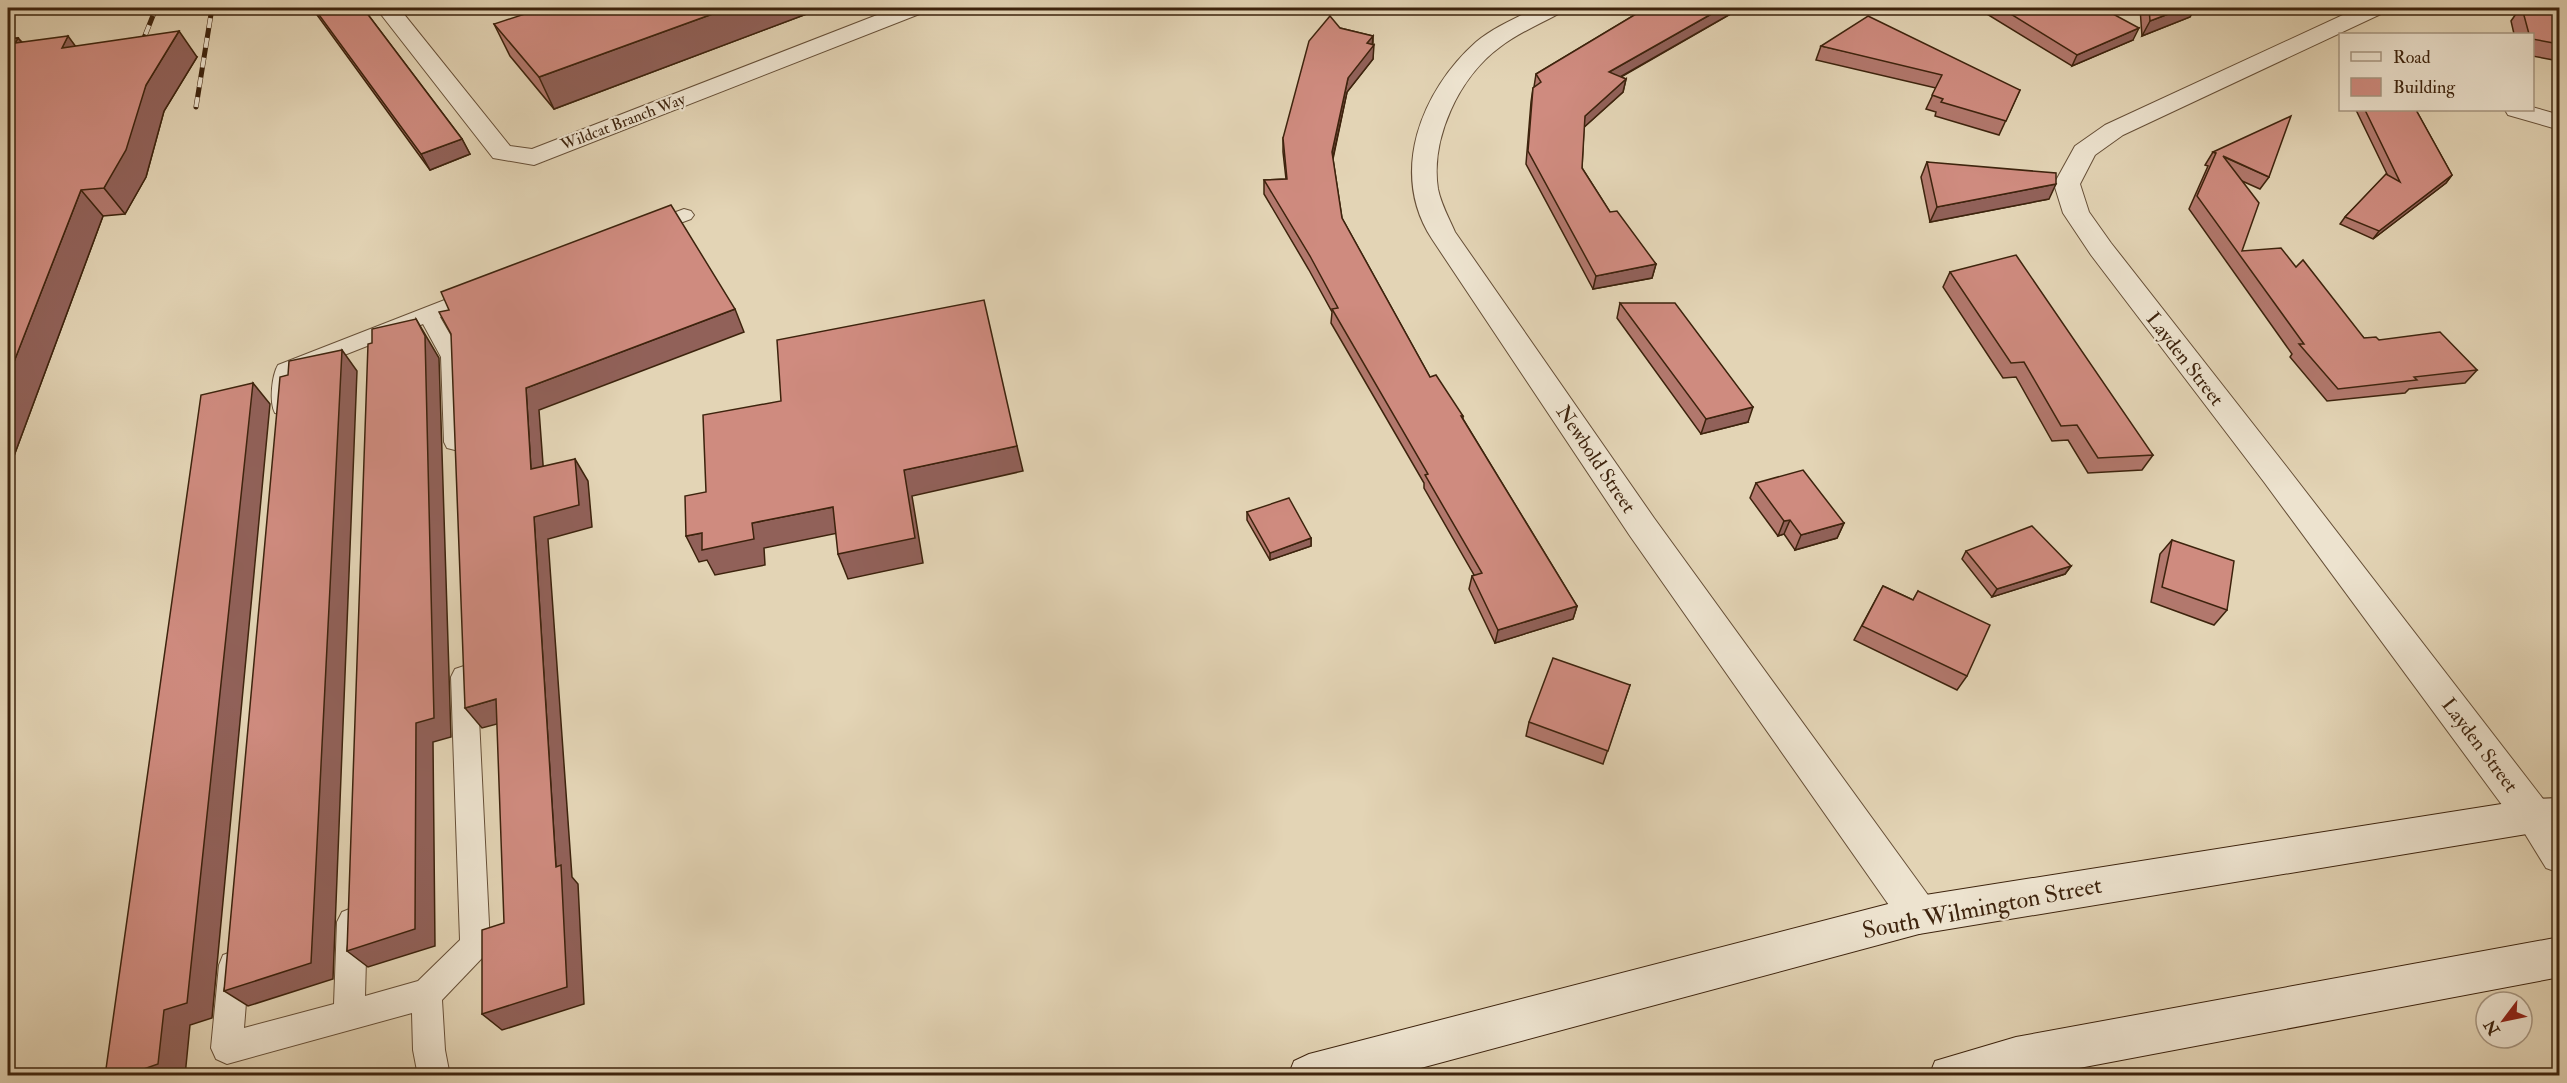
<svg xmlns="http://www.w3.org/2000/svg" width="2567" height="1083" viewBox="0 0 2567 1083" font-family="'IM FELL Double Pica',serif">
	<rect width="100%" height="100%" fill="#e3d4b5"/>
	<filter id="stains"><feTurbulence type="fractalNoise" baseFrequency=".00333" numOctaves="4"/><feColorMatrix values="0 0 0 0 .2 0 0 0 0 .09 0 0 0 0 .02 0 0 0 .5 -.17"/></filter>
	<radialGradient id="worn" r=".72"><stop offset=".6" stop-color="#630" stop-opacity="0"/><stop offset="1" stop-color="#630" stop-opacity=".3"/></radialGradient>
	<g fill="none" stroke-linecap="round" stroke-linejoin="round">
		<defs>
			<g id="service">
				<polygon points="684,209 691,211 694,215 691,219 648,235 641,233 638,229 641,225"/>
				<path d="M478,287l7,2 3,5 -3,5 -45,18 23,40 3,85 -3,6 -8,2 -8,-2 -3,-6 -3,-85 -18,-33 -127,50 -2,33 -3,6 -8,2 -8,-2c-6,-11 -3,-38 3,-48z"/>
				<polygon points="464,666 473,669 477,677 490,945 485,955 442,1000 445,1050 450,1076 418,1076 413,1050 412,1013 227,1064 216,1059 211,1048 219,965 223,955 234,951 245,955 249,965 244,1028 334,1004 337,922 342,912 352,908 362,912 367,922 365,996 418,981 460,940 451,677 455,669"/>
			</g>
			<g id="minor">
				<polygon points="376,8 399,8 510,146 532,149 895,8 925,8 922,13 534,165 493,158"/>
				<path d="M1536,8h27l-3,5c-20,11 -42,20 -60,34 -41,30 -70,92 -62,142 3,15 11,29 17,43l199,286 279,384 6,13 -6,13 -14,6 -14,-6 -275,-392 -198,-297c-43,-66 -11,-148 44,-197 18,-15 40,-24 60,-34z"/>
				<polygon points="2358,8 2386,8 2383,13 2123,135 2095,155 2080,184 2089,212 2111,243 2286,466 2547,804 2552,816 2547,828 2533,833 2519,828 2264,482 2091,255 2063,213 2054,184 2075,146 2105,125"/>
				<polygon points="2532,107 2560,115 2560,130 2508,115 2505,110 2532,110"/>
			</g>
			<path id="tertiary" d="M2533,799c34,13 27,42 27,74l-14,-5 -32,-52 5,-12z"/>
			<g id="secondary">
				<polygon points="2560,798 2560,832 2533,833 1919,934 1391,1076 1288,1076 1294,1061 1309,1054 1919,896 2533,799"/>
				<polygon points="2560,937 2560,977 2037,1076 1929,1076 1935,1061 2016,1037"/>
			</g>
		</defs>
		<use href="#service" stroke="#664f37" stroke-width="2"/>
		<use href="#minor" stroke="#664f37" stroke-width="2"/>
		<use href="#tertiary" stroke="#664f37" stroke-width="2"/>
		<use href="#secondary" stroke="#3d230d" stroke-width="2"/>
		<use href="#service" fill="#ede3cf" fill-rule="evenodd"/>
		<use href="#minor" fill="#ede3cf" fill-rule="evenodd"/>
		<use href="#tertiary" fill="#ede3cf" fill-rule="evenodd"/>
		<use href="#secondary" fill="#ede3cf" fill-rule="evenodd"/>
		<defs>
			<g id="rail">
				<polyline points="138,53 156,8"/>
				<polyline points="196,107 212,8"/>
			</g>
		</defs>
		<use href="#rail" stroke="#3d230d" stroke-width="5"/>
		<use href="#rail" stroke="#ede3cf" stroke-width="4" stroke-dasharray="10" stroke-linecap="butt"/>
	</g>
	<g fill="#b2786d" stroke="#3d230d" stroke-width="1.5">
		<polygon points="312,8 363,8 462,139 470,154 430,170"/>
		<polygon points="1646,8 1741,8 1621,77 1626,79 1623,92 1584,127 1582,168 1610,212 1656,264 1652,278 1593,289 1526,164 1531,102 1533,88 1534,87 1536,74"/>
		<polygon points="1977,8 2102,8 2133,40 2072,66"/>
		<polygon points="2140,8 2195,8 2190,17 2142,36"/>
		<polygon points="2520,8 2559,8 2559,61 2532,56 2532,34 2514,34 2511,21"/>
		<polygon points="820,9 554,109 510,56 494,24"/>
		<polygon points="1340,28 1373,36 1373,59 1347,92 1333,159 1342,218 1430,377 1463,416 1463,419 1577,606 1573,619 1495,643 1469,589 1472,576 1474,575 1424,488 1424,483 1331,323 1332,312 1309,270 1264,194 1264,180 1286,179 1283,152 1283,138"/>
		<polygon points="18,38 22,42 197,57 164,111 146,177 125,214 103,216 8,472 8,39"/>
		<polygon points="1821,46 2020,90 1999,135 1935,116 1936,112 1926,109 1936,88 1816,60"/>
		<polygon points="2356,110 2416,110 2452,175 2446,183 2373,239 2340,224 2345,217 2387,174"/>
		<polygon points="2213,152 2269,177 2260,189 2242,181 2242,251 2296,267 2364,338 2379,340 2477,370 2465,383 2409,389 2405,393 2327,401 2290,357 2292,354 2189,209 2208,166 2205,165"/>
		<polygon points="1927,162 2049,199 1930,222 1921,177"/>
		<polygon points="1950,272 2153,455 2142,470 2088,473 2068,440 2052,441 2016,377 2003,378 1943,287"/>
		<polygon points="1620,303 1748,422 1701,434 1617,318"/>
		<polygon points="1756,483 1844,523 1837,538 1795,550 1784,534 1778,536 1750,498"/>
		<polygon points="1247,512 1311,538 1311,546 1270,560 1247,520"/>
		<polygon points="2172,540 2227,610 2214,625 2151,602 2160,554"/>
		<polygon points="1966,551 2071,566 2065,574 1992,597 1962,559"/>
		<polygon points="1883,586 1913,600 1918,591 1967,676 1957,690 1854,640"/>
		<polygon points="1630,685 1603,764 1526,736 1529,722"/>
	</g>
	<g fill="#916159" stroke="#3d230d" stroke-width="1.5">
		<polygon points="729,8 819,8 820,9 554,109 539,77"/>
		<polygon points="1722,8 1741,8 1606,85 1609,72"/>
		<polygon points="2184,8 2195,8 2190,17 2142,36 2150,21"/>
		<polygon points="2139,28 2133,40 2072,66 2077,55"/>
		<polygon points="179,31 197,57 164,111 146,177 125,214 104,188 146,85"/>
		<polygon points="68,36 87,62 62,48"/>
		<polygon points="1373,36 1372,47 1374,45 1373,59 1347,92 1331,166 1332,152 1348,78 1367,43"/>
		<polygon points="18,38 38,63 15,43"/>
		<polygon points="1626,79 1623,92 1582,129 1585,116"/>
		<polygon points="462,139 470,154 430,170 421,154"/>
		<polygon points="2452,175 2446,183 2373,239 2379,231"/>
		<polygon points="2056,184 2049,199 1930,222 1937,207"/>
		<polygon points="81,190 103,216 8,472 8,377"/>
		<polygon points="1656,264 1652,278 1593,289 1596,276"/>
		<polygon points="735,309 744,332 539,410 545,491 531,469 526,388"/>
		<polygon points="416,319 439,358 451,737 433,742 435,946 368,967 347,951"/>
		<polygon points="342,350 357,371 333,979 248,1006 224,991"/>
		<polygon points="253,383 270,404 212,1018 190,1025 185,1076 124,1076"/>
		<polygon points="1753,407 1748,422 1701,434 1706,419"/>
		<polygon points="1017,446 1023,471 912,496 923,563 848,579 838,554 904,470"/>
		<polygon points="575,459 588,481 592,527 548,539 572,877 578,884 584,1004 502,1030 482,1014 556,867 534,517"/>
		<polygon points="833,507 843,532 764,548 765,565 715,575 707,560 699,562 686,536"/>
		<polygon points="1790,520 1784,534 1778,536 1784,521"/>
		<polygon points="1844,523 1837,538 1795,550 1801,535"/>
		<polygon points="1311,538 1311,546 1270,560 1270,553"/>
		<polygon points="2071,566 2065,574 1992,597 1997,589"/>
		<polygon points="1577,606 1573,619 1495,643 1498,630"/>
		<polygon points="496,699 512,720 482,728 465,708"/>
	</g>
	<g fill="#cf8b7f" stroke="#3d230d" stroke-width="1.5">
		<polygon points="314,8 363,8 462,139 421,154"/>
		<polygon points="543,8 729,8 539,77 494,24"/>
		<polygon points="1646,8 1722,8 1609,72 1626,79 1585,116 1582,168 1610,212 1617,211 1656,264 1596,276 1528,151 1533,88 1541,82 1536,74"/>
		<polygon points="2001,8 2102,8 2139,28 2077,55"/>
		<polygon points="2149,8 2184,8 2150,21"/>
		<polygon points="2522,8 2559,8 2559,44 2532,39 2532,34 2529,34"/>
		<polygon points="1330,16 1340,28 1373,36 1367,43 1374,45 1348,78 1332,152 1342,218 1430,377 1436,375 1463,416 1461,416 1577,606 1498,630 1472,576 1482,573 1425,475 1428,474 1332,309 1338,308 1310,256 1264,180 1287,179 1283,138 1309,41"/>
		<polygon points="1868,16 2020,90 2006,121 1941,102 1943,99 1932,95 1942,75 1821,46"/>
		<polygon points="179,31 146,85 126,150 104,188 81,190 8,377 8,39 18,38 15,43 68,36 62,48"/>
		<polygon points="2365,110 2416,110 2452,175 2379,231 2345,217 2386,174 2400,182"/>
		<polygon points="2291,116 2269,177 2223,156 2259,203 2242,251 2281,248 2296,267 2303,260 2364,338 2376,337 2379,340 2440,332 2477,370 2414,377 2417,380 2338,389 2299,344 2304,344 2197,196 2216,153 2213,152"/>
		<polygon points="1927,162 2056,173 2056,184 1937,207"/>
		<polygon points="671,205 735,309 526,388 531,469 575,459 579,505 534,517 556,867 561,865 567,987 482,1014 482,930 504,923 496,699 465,708 451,334 439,312 449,310 441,292"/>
		<polygon points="2016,255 2153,455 2098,458 2077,425 2061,426 2024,362 2011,363 1950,272"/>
		<polygon points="984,300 1017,446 904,470 915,538 838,554 833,507 752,523 754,539 702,550 702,533 686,536 685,496 706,492 703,415 781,401 777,340"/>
		<polygon points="1620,303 1675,303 1753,407 1706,419"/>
		<polygon points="416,319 425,336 434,718 416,723 415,929 347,951 368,344 372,343 372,329"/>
		<polygon points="342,350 311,963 224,991 280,377 288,375 289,361"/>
		<polygon points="253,383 187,1003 164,1010 158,1064 124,1076 105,1076 201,395"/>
		<polygon points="1803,470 1844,523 1801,535 1790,520 1784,521 1756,483"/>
		<polygon points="1289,498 1311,538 1270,553 1247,512"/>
		<polygon points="2032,526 2071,566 1997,589 1966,551"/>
		<polygon points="2172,540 2234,561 2227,610 2162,587"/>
		<polygon points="1883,586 1913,600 1918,591 1990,625 1967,676 1862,626"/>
		<polygon points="1553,658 1630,685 1608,751 1529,722"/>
	</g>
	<g text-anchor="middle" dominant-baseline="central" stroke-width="4.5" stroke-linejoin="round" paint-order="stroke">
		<g font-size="16" fill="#3d230d" stroke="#ede3cf">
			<text transform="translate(623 122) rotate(-21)">Wildcat Branch Way</text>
		</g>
		<g font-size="20" fill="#3d230d" stroke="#ede3cf">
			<text transform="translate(2185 359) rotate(52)">Layden Street</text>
			<text transform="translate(1596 459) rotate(56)">Newbold Street</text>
			<text transform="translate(2480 745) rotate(53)">Layden Street</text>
		</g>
		<g font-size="24" fill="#3d230d" stroke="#ede3cf">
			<text transform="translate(1982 908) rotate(-11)">South Wilmington Street</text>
		</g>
	</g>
	<rect width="2567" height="1083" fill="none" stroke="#e3d4b5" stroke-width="30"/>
	<rect x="9" y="9" width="2549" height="1065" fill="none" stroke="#3d230d" stroke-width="3"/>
	<rect x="15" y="15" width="2537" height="1053" fill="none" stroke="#3d230d" stroke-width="1.5"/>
	<rect x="2339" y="33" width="195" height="78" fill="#ede3cf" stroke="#a79681" stroke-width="1.5"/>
	<rect x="2351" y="52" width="30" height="9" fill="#ede3cf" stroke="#a79681" stroke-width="1.5"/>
	<text x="2393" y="63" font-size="18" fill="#3d230d">Road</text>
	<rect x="2351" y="78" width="30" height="18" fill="#cf8b7f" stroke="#a79681" stroke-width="1.5"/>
	<text x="2393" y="93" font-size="18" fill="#3d230d">Building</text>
	<g transform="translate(2504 1020) rotate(238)"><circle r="28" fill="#ede3cf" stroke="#a79681" stroke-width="1.5"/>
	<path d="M0-4.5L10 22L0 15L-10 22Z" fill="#8f2418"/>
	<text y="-9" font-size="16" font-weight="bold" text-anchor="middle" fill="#3d230d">N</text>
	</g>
	<rect width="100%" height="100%" filter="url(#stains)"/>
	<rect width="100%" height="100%" fill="url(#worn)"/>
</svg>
